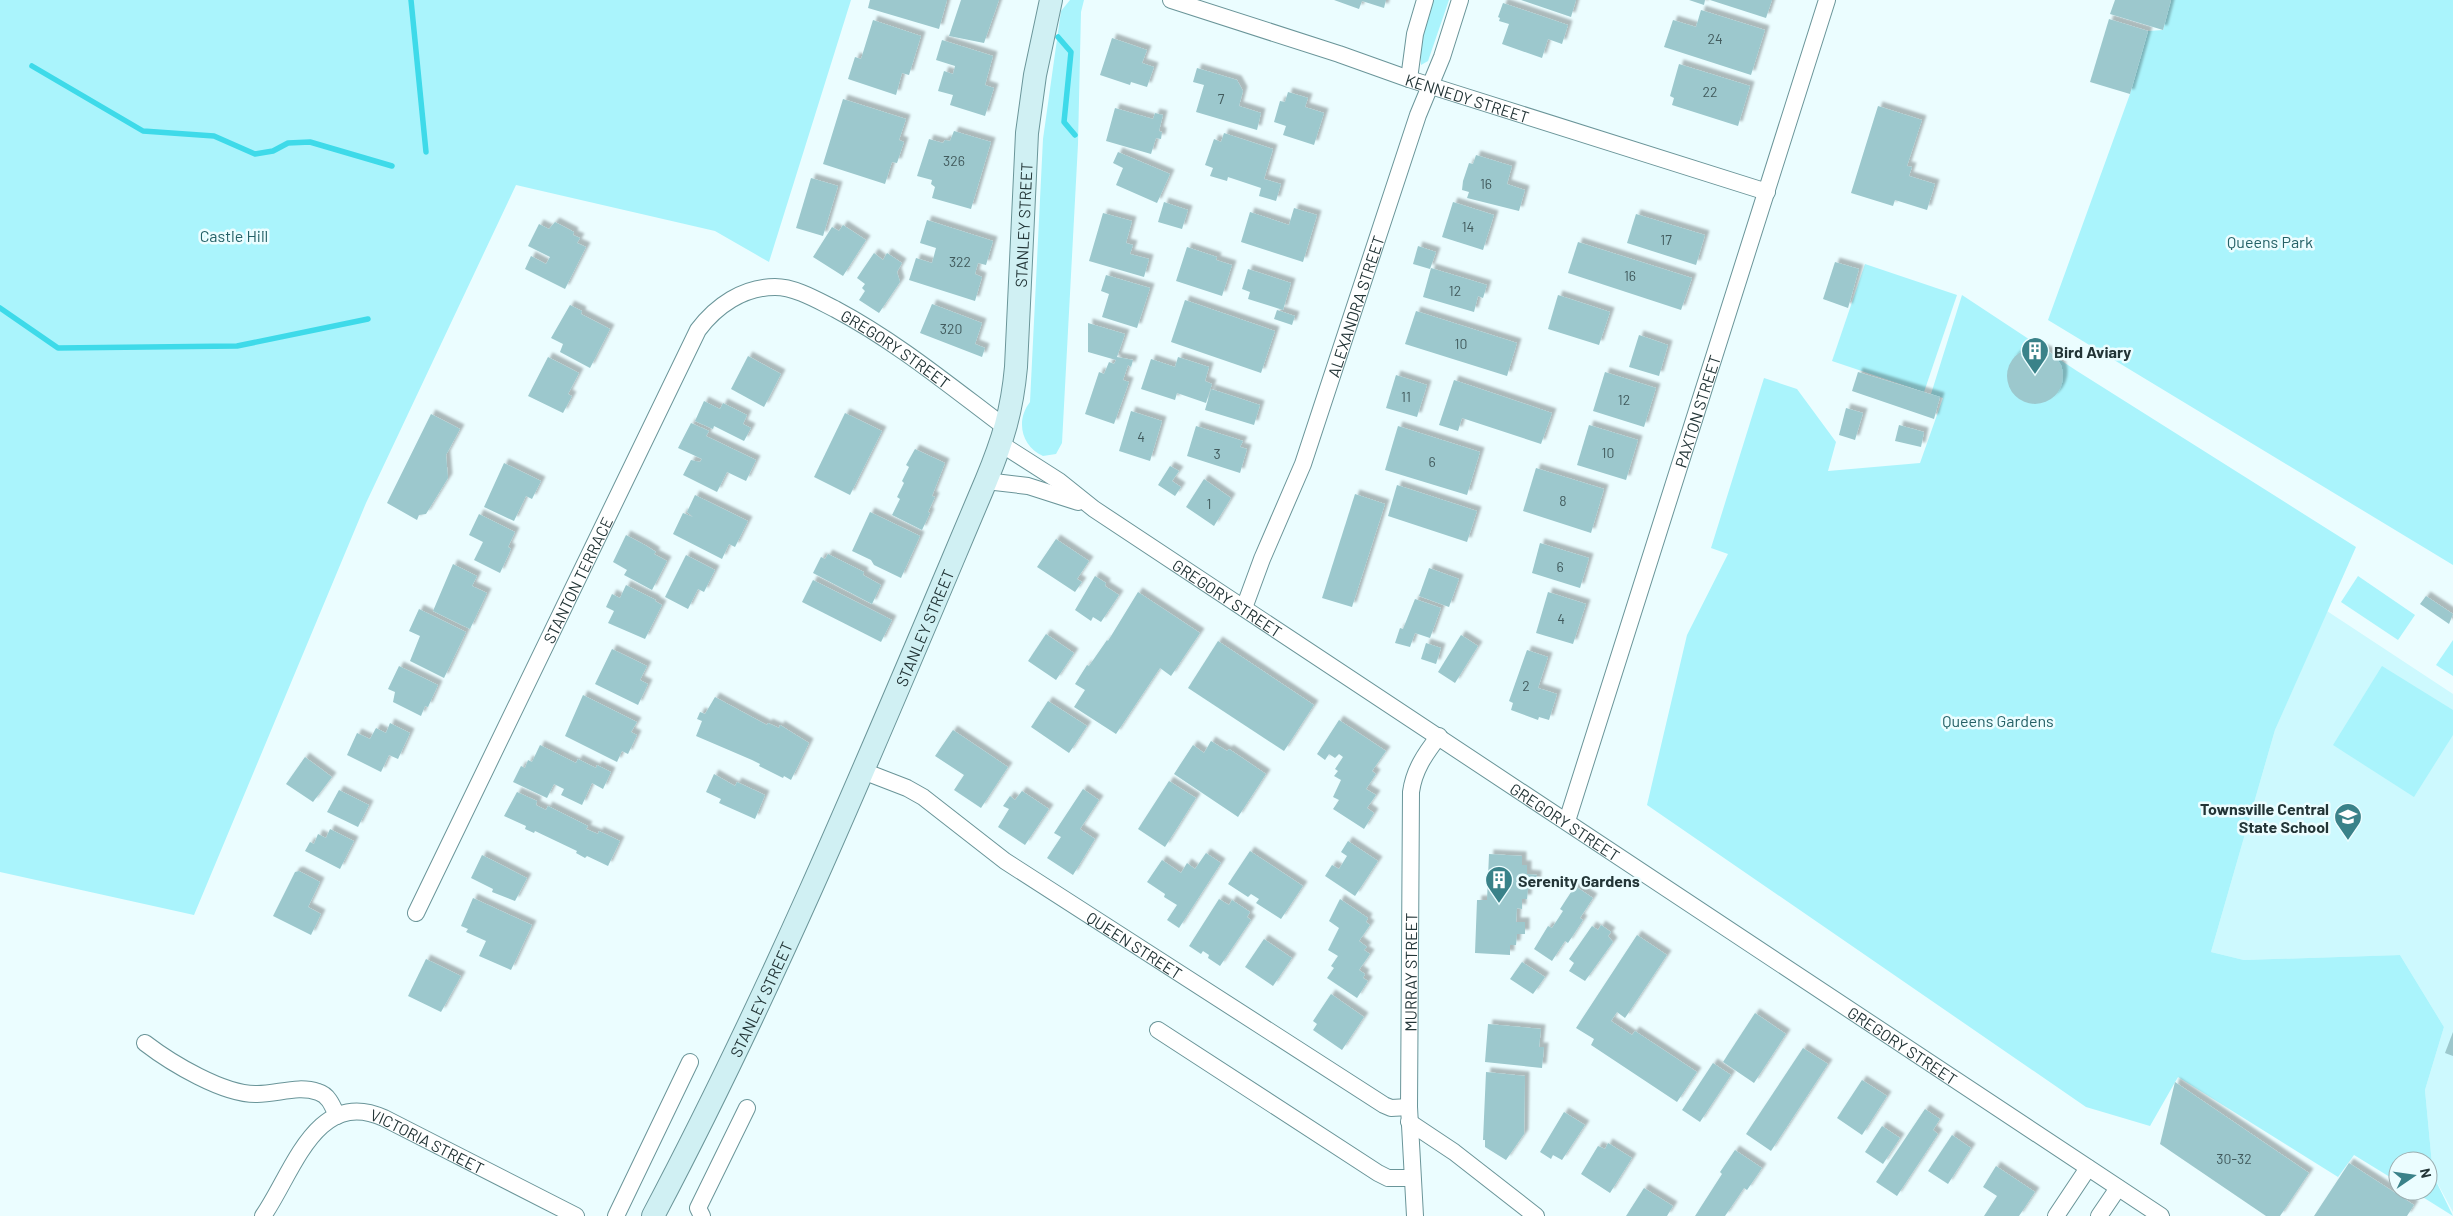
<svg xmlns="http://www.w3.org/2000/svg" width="2453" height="1216" viewBox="0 0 2453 1216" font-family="Barlow,sans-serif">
	<defs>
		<filter id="shadow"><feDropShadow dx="4.5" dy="-4.5" stdDeviation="1" flood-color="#0004"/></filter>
	</defs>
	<rect width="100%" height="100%" fill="#ebfdff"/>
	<polygon fill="#cdf9fe" points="2327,611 2453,694 2453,1212 2433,1175 2425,1090 2444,1027 2400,955 2244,960 2211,952 2275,730"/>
	<g fill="#aaf4fc">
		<polygon points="0,0 851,0 769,262 715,231 516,185 366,503 194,915 0,872"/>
		<path d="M1070,0h14l-3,12 -3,132 -16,299 -6,11 -13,2c-21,-9 -28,-35 -13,-54l13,-263 18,-128z"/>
		<polygon points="1429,0 1449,0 1428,61 1421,65 1420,43"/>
		<polygon points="2171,0 2453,0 2453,565 2048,320 2130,94 2148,31 2163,30"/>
		<polygon points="1865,264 1957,295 1924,392 1832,361"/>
		<polygon points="1962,295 2077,371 2356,547 2275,730 2211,952 2244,960 2400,955 2444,1027 2425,1090 2433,1175 2453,1216 2413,1191 2428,1191 2428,1161 2398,1161 2398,1182 2354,1155 2338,1177 2178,1077 2150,1126 2086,1107 1647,805 1687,635 1728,554 1711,548 1764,378 1797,389 1836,442 1828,471 1920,463 1943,398 1931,394"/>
		<polygon points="2358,576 2415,615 2398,640 2341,602"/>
		<polygon points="2453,640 2453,676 2436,665"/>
		<polygon points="2382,666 2453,710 2453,735 2414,797 2333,745"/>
	</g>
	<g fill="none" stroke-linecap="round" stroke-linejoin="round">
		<g stroke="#3edae9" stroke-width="5.5">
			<polyline points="411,0 426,152"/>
			<polyline points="1058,37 1071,52 1064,122 1075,135"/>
			<polyline points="32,66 143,131 214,136 255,154 273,151 288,143 310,142 392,166"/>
			<polyline points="0,308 58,348 237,346 368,319"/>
		</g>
	</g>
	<g fill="#9cc8cd" filter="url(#shadow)">
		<polygon points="870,0 947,0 939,29 868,8"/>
		<polygon points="961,0 999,0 984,43 949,36"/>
		<polygon points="1334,0 1386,0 1384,8 1362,1 1359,9"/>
		<polygon points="1521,0 1576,0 1571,17"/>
		<polygon points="1689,0 1705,0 1704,5"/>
		<polygon points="1710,0 1772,0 1766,18"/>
		<polygon points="2115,0 2171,0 2163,30 2110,14"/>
		<polygon points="1503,3 1568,25 1562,44 1548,39 1542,58 1502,44 1509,24 1499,21 1500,18 1498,17"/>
		<polygon points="1701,10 1765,30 1751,75 1664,47 1673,20 1696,27"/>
		<polygon points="2109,19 2148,31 2130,94 2090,82"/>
		<polygon points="873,20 921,36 909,75 902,73 896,95 848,79 855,57 861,59"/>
		<polygon points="1112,38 1147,50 1142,63 1154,67 1147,87 1131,82 1130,85 1100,75"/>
		<polygon points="942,40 993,56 985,85 994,88 985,116 950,105 953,95 938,91 944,71 953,74 955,66 936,60"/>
		<polygon points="1679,64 1750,86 1738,126 1672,105 1674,98 1670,96"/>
		<polygon points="1197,68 1237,80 1243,91 1239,106 1261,113 1257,130 1196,112 1204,85 1193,82"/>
		<polygon points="1288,92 1308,98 1305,107 1324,113 1314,145 1283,135 1286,126 1274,122 1280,101 1285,102"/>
		<polygon points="843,99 906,119 899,140 904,142 897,163 892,162 885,184 823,164"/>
		<polygon points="1878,106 1922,120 1907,166 1912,167 1909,176 1935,184 1927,210 1895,200 1893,206 1851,193"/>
		<polygon points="1115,108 1153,119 1155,113 1163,115 1159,131 1162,132 1161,139 1156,138 1151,154 1106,141"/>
		<polygon points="954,131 991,142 971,209 932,198 935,187 931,184 932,180 917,176 929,139 943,143 945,140 950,141"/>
		<polygon points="1224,133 1273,149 1264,179 1281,184 1276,201 1259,196 1261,188 1228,177 1227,181 1210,176 1213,168 1205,165 1214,139 1221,142"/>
		<polygon points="1118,152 1170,174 1157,203 1116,185 1123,168 1113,163"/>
		<polygon points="1476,155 1512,166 1507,184 1525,190 1519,211 1467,198 1469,192 1462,190 1463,181 1469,163 1473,164"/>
		<polygon points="811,178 838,186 823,236 796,228"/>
		<polygon points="1164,202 1188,210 1182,229 1158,222"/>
		<polygon points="1453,202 1494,215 1483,250 1442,237"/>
		<polygon points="1294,208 1317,215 1303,262 1241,242 1250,212 1289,225"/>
		<polygon points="1103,213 1132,221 1126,243 1133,245 1130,254 1149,259 1144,277 1089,261"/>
		<polygon points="1636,214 1705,235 1696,265 1627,243"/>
		<polygon points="927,220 993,241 986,265 978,263 975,274 982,277 975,301 909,280 916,258 932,263 936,248 920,243"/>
		<polygon points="555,222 574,232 573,235 580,238 577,243 586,247 565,289 525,269 531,256 546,264 550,257 528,246 539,224 549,229"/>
		<polygon points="843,225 866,240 843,276 813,257 832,227 839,231"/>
		<polygon points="1578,242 1692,278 1681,310 1568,273"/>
		<polygon points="1418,246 1436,252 1430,269 1413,264"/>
		<polygon points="1187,247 1217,257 1216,260 1232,265 1222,296 1176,281"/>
		<polygon points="874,253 883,260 887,253 902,263 897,272 900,282 879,313 859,300 865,291 862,288 865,284 857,278"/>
		<polygon points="1835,262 1859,269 1848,308 1823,299"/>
		<polygon points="1431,268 1487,285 1483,298 1478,296 1474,312 1423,297"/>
		<polygon points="1248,269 1291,283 1283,310 1248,299 1250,292 1242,289"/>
		<polygon points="1106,275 1150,288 1137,328 1102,317 1109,294 1101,291"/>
		<polygon points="1558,295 1610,312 1599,345 1548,329"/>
		<polygon points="1185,300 1275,331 1261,373 1171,342"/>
		<polygon points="932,304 982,323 975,344 985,348 982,357 920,333"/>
		<polygon points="570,305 582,311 581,314 610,329 590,368 560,352 563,344 551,338"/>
		<polygon points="1277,310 1295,316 1292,325 1274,319"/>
		<polygon points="1416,311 1517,343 1507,376 1405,344"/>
		<polygon points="1088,323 1125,334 1117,357 1133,360 1131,367 1128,365 1123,380 1129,382 1114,424 1085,414 1099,372 1104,374 1109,362 1114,364 1116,360 1088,352"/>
		<polygon points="1639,335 1668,345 1659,376 1629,367"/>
		<circle cx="2035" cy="376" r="28"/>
		<polygon points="748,356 781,374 764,407 731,389"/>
		<polygon points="548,357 579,373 568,394 572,396 563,413 528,396"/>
		<polygon points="1178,357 1209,367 1205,381 1212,384 1206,403 1177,393 1175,400 1141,389 1151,359 1175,367"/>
		<polygon points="1605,372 1656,388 1644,427 1593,411"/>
		<polygon points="1858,372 1940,397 1934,419 1852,391"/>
		<polygon points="1396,375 1427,385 1417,417 1386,408"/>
		<polygon points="1454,380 1552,413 1541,444 1462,418 1458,431 1439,425"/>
		<polygon points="1211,389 1260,405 1254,425 1205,410"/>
		<polygon points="704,401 720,409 723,403 747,415 743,424 751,428 744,441 714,426 713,429 695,421"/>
		<polygon points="1846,408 1863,413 1855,440 1839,435"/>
		<polygon points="1131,411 1162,421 1150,461 1119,451"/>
		<polygon points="845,413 882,431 850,495 814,477"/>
		<polygon points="431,414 460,429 446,455 448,478 426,514 419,515 417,520 387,503"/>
		<polygon points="691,423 709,431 706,436 756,460 746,481 727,472 717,492 683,475 691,460 700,462 702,459 678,448"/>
		<polygon points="1589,425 1638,440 1626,480 1577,465"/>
		<polygon points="1899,425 1924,432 1921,447 1895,441"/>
		<polygon points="1196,426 1243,441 1240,447 1247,449 1240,473 1187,456"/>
		<polygon points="1398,426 1480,452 1467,495 1385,470"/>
		<polygon points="915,449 945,463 932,496 935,497 928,512 930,513 922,530 892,515 900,499 897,497 904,483 902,481 909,467 906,465"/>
		<polygon points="504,463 541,481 532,499 526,496 514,521 484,507"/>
		<polygon points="1170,466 1179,471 1172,481 1181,487 1175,496 1158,485"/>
		<polygon points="1536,468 1604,489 1591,533 1523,511"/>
		<polygon points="1204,479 1231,498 1214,526 1186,507"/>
		<polygon points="1397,485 1477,511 1467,542 1388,516"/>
		<polygon points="1355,494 1385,504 1352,607 1322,598"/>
		<polygon points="695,495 748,521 735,547 729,544 722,559 673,534 683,513 693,517 687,512"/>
		<polygon points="870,512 920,536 901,578 874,565 871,560 852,551"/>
		<polygon points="479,514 515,532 508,547 511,549 500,573 474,560 483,542 469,535"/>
		<polygon points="626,535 645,545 656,552 654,554 667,561 652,590 624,575 627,570 613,562"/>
		<polygon points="1056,539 1089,561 1077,579 1082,582 1075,592 1037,567"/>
		<polygon points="1540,543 1589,558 1580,588 1532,573"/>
		<polygon points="828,554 864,572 863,575 881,585 872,604 813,573 821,557 825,559"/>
		<polygon points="686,555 715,570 704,592 698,589 688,609 665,597"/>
		<polygon points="453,564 477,576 472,586 487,593 470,629 433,611"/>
		<polygon points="1429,568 1459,579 1449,607 1419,596"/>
		<polygon points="1095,576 1106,583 1105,586 1119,595 1101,622 1093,617 1091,621 1075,610"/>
		<polygon points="813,580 892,620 881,642 802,602"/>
		<polygon points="626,585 656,600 655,601 662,605 645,639 608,623 614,611 606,607 612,594 620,598"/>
		<polygon points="1138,592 1200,633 1171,676 1160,668 1116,734 1074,707 1085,690 1075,684 1087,665 1089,666 1107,640 1108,641"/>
		<polygon points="1548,592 1586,604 1573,644 1536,633"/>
		<polygon points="2426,596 2453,614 2449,624 2420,604"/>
		<polygon points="1415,599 1441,608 1430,638 1415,633 1410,647 1395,643 1400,628 1403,629"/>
		<polygon points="419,609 466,632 444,678 410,661 420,636 409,631"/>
		<polygon points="1046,634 1074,653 1056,680 1028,661"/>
		<polygon points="1461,635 1478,646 1455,683 1438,672"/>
		<polygon points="1218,641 1314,705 1284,751 1188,688"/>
		<polygon points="1426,643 1441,648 1436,664 1421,659"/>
		<polygon points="612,649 647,666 640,680 648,684 638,705 595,684"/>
		<polygon points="1527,650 1548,657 1538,688 1557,694 1549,720 1539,717 1538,720 1511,710 1513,703 1509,701"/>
		<polygon points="399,666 438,685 428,707 425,706 421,716 393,702 395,692 388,689"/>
		<polygon points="583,695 637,722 631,732 637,735 628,754 622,751 617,762 565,736"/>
		<polygon points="715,697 767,725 768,723 779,728 780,725 809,743 791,780 784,776 783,778 759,766 760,764 752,760 696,736 702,721 697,719 700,712 705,714"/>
		<polygon points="1048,701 1087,726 1069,753 1031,727"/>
		<polygon points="1339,720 1386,751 1372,771 1376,774 1366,789 1376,795 1367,808 1374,813 1364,829 1333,809 1339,800 1333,797 1341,780 1334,776 1338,771 1335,769 1343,757 1339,754 1335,758 1329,754 1325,760 1317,754"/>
		<polygon points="390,723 410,733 398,759 389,755 381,772 347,755 357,733 370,739 376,728 386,733"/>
		<polygon points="953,730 1008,767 981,808 954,790 964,775 935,756"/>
		<polygon points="1211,741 1227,751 1229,749 1266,774 1238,817 1174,774 1193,745 1204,753"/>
		<polygon points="540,745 576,763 578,759 596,768 597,765 611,772 603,789 592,783 582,805 561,795 564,789 554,784 547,798 513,782 521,766 525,768 528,760 532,762"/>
		<polygon points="305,757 332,777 313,802 286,784"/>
		<polygon points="714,774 735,786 737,782 765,795 755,819 719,803 721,799 706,792"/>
		<polygon points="1169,781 1196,798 1165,847 1138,829"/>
		<polygon points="1083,789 1099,800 1080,829 1095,839 1073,875 1047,858 1061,837 1054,833"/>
		<polygon points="339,790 369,805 358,827 327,812"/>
		<polygon points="1022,791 1049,809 1025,845 998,827 1009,809 1003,806 1010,796 1015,800"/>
		<polygon points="517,792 537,801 536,805 546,810 548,806 588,826 586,829 598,834 599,831 620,841 608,866 587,856 585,858 576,853 577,851 535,831 534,833 525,829 526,826 504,816"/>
		<polygon points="330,829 354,841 340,869 305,851 310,842 314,844 318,834 326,838"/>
		<polygon points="1348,841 1378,861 1355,896 1325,876 1332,865 1339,869 1347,856 1341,852"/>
		<polygon points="1250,851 1303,886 1281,919 1256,903 1259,899 1251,894 1248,897 1228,884"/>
		<polygon points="1206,853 1221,863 1179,928 1167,920 1177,905 1164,897 1165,894 1147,882 1162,860 1181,873 1187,863 1195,869"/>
		<polygon points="1489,854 1522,856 1522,865 1527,865 1527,874 1537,875 1536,889 1528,889 1527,899 1522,899 1522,909 1517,908 1516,922 1525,922 1525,934 1517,934 1516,945 1510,945 1510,955 1475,953 1477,900 1487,900"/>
		<polygon points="482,855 527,878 515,901 492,892 493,889 471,878"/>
		<polygon points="299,871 320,882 308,907 321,914 311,935 273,916 295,872"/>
		<polygon points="1575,886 1593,898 1580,918 1583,920 1568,943 1565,941 1552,961 1534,949 1548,926 1552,928 1563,911 1560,909"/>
		<polygon points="473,898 532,925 511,970 479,956 486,941 466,932 468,929 461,926"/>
		<polygon points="1219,899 1229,905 1232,900 1250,912 1247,917 1251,920 1220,966 1208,958 1209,955 1203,951 1201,954 1189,946"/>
		<polygon points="1340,899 1368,918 1366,922 1370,925 1359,941 1367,947 1364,950 1370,954 1359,970 1365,974 1363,978 1368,981 1357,998 1327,978 1334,968 1331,966 1338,956 1328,950 1339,928 1329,921"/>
		<polygon points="1601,925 1611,932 1608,936 1613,942 1585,981 1569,971 1574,963 1569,959 1592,926 1598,930"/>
		<polygon points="1637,935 1667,955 1625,1018 1617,1012 1611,1021 1632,1035 1635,1031 1697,1072 1677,1102 1591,1045 1594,1039 1576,1028"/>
		<polygon points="1264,939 1292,958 1273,986 1245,967"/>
		<polygon points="426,959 461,976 441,1012 408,996"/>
		<polygon points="1522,962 1545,977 1533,994 1510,979"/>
		<polygon points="1331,994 1364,1017 1342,1050 1313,1030 1317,1024 1313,1021"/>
		<polygon points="1755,1013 1786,1034 1754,1083 1723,1062"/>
		<polygon points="1488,1024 1541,1029 1539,1047 1544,1047 1542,1068 1485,1062"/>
		<polygon points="2453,1032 2453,1056 2445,1053"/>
		<polygon points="1803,1048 1828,1064 1771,1151 1746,1134"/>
		<polygon points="1713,1063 1731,1075 1700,1122 1682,1110"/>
		<polygon points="1486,1072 1525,1076 1524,1134 1506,1160 1485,1147 1485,1140 1483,1140"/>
		<polygon points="1862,1080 1887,1096 1862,1135 1837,1118"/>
		<polygon points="2175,1082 2309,1173 2280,1216 2266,1216 2160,1144"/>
		<polygon points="1925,1109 1940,1119 1933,1130 1938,1134 1897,1196 1876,1182"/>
		<polygon points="1564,1112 1585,1125 1562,1160 1553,1155 1551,1159 1540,1152"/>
		<polygon points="1882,1126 1900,1138 1883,1164 1865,1152"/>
		<polygon points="1952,1135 1971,1148 1948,1184 1928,1171"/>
		<polygon points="1608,1143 1632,1158 1610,1193 1581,1174 1598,1146 1605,1149"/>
		<polygon points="1735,1150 1762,1168 1747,1190 1744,1188 1725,1216 1695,1216 1722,1174 1720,1172"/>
		<polygon points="2349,1163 2414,1205 2407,1216 2314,1216"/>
		<polygon points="1996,1166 2035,1192 2019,1216 1984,1216 1997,1196 1983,1187"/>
		<polygon points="1644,1188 1673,1206 1667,1216 1626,1216"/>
	</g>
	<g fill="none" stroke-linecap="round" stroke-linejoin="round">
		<defs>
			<g id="street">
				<path id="s1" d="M1171,0l168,54 70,25 358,113"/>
				<polyline points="1409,79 1415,34 1425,0"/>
				<path id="s2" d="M1001,444l58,37 35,28 1067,707"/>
				<polyline points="986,481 1028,486 1078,502"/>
				<path id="s3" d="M1244,608l18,-49 41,-95 115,-349 24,-58 18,-57"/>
				<path id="s4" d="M863,771l44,17 16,9 82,64 379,244 7,3 18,-1"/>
				<path id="s5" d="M1567,821l260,-821"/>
				<path id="s6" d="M416,913l282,-583c18,-24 45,-43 77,-43 20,0 42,13 60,22 62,33 115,77 171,119"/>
				<polyline points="1158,1030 1378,1173 1388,1178 1411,1178"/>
				<path d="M145,1043c26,20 79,52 112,51 21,0 41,-9 61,-2 11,3 15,15 19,24"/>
				<polyline points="1409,1122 1454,1152 1536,1216"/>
				<path id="s7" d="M263,1216c30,-43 53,-129 121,-98l192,98"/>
				<polyline points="616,1216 690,1062"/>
				<polyline points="702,1216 698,1208 747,1108"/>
				<path id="s8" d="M1415,1216l-6,-109 2,-315c3,-22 14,-38 28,-56"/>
				<polyline points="2056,1216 2088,1168"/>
				<polyline points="2099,1216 2118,1188"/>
			</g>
			<g id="secondary">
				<path id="s9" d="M653,1216c126,-238 228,-487 333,-735 17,-41 26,-70 30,-114l11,-234 8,-58 16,-75"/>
			</g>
		</defs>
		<use href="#street" stroke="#6a9599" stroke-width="18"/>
		<use href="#secondary" stroke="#6a9599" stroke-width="24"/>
		<use href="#street" stroke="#fff" stroke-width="16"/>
		<use href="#secondary" stroke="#d0f0f3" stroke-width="22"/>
	</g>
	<defs>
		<symbol id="building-pin" viewBox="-11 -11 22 30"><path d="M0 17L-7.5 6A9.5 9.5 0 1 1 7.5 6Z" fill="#3a8289" stroke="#ebfdff"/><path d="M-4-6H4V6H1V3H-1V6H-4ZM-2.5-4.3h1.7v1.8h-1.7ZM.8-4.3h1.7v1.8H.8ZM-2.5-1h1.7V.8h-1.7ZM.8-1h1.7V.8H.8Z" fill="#fff"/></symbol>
		<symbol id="school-pin" viewBox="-11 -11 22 30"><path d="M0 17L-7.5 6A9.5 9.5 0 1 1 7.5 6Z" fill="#3a8289" stroke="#ebfdff"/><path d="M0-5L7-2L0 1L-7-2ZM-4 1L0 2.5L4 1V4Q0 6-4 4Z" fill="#fff"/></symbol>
	</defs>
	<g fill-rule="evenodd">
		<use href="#building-pin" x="2019" y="335" width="32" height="43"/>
		<use href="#school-pin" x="2332" y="801" width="32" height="43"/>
		<use href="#building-pin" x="1483" y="864" width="32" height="43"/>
	</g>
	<g text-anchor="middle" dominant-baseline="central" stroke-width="5" stroke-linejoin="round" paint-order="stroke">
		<g font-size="14" fill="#415a5c">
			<text x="1715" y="38">24</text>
			<text x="1710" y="91">22</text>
			<text x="1221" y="98">7</text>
			<text x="954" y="160">326</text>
			<text x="1486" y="183">16</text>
			<text x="1468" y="226">14</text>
			<text x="1666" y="239">17</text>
			<text x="960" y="261">322</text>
			<text x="1630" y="275">16</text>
			<text x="1455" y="290">12</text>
			<text x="951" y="328">320</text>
			<text x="1461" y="343">10</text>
			<text x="1406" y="396">11</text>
			<text x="1624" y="399">12</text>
			<text x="1141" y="436">4</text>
			<text x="1608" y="452">10</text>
			<text x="1217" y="453">3</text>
			<text x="1432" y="461">6</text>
			<text x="1563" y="500">8</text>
			<text x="1209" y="503">1</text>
			<text x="1560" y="566">6</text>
			<text x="1561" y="618">4</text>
			<text x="1526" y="685">2</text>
			<text x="2234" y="1158">30-32</text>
		</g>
		<g font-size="16" fill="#233537" stroke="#ebfdff">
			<text stroke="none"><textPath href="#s1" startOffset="312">KENNEDY STREET</textPath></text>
			<text stroke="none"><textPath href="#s9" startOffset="1068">STANLEY STREET</textPath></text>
			<text stroke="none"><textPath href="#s3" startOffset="322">ALEXANDRA STREET</textPath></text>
			<text stroke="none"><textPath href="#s6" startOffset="876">GREGORY STREET</textPath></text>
			<text stroke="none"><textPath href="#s5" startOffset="430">PAXTON STREET</textPath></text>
			<text stroke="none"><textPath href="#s6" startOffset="370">STANTON TERRACE</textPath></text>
			<text stroke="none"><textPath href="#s2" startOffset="274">GREGORY STREET</textPath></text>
			<text stroke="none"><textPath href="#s9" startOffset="648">STANLEY STREET</textPath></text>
			<text stroke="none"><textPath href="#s2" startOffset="679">GREGORY STREET</textPath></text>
			<text stroke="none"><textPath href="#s4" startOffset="324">QUEEN STREET</textPath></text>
			<text stroke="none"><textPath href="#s8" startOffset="244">MURRAY STREET</textPath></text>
			<text stroke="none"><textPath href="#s9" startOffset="242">STANLEY STREET</textPath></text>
			<text stroke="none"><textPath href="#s2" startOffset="1084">GREGORY STREET</textPath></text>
			<text stroke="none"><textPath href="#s7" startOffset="224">VICTORIA STREET</textPath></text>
		</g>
		<g font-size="16" fill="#246167" stroke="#ebfdff">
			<text x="234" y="235">Castle Hill</text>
			<text x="2270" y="241">Queens Park</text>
			<text x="1998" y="720">Queens Gardens</text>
		</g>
		<g font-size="16" font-weight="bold" fill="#233537" stroke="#ebfdff" text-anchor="start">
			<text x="2054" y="351">Bird Aviary</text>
			<text x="2329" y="808" text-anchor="end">Townsville Central<tspan x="2329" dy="18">State School</tspan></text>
			<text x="1518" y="880">Serenity Gardens</text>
		</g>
	</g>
	<g transform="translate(2413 1176) rotate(77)"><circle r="24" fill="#ebfdff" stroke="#9badaf"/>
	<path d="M0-4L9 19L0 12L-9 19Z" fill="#3a8289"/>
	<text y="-8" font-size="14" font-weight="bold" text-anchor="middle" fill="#233537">N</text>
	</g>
</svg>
